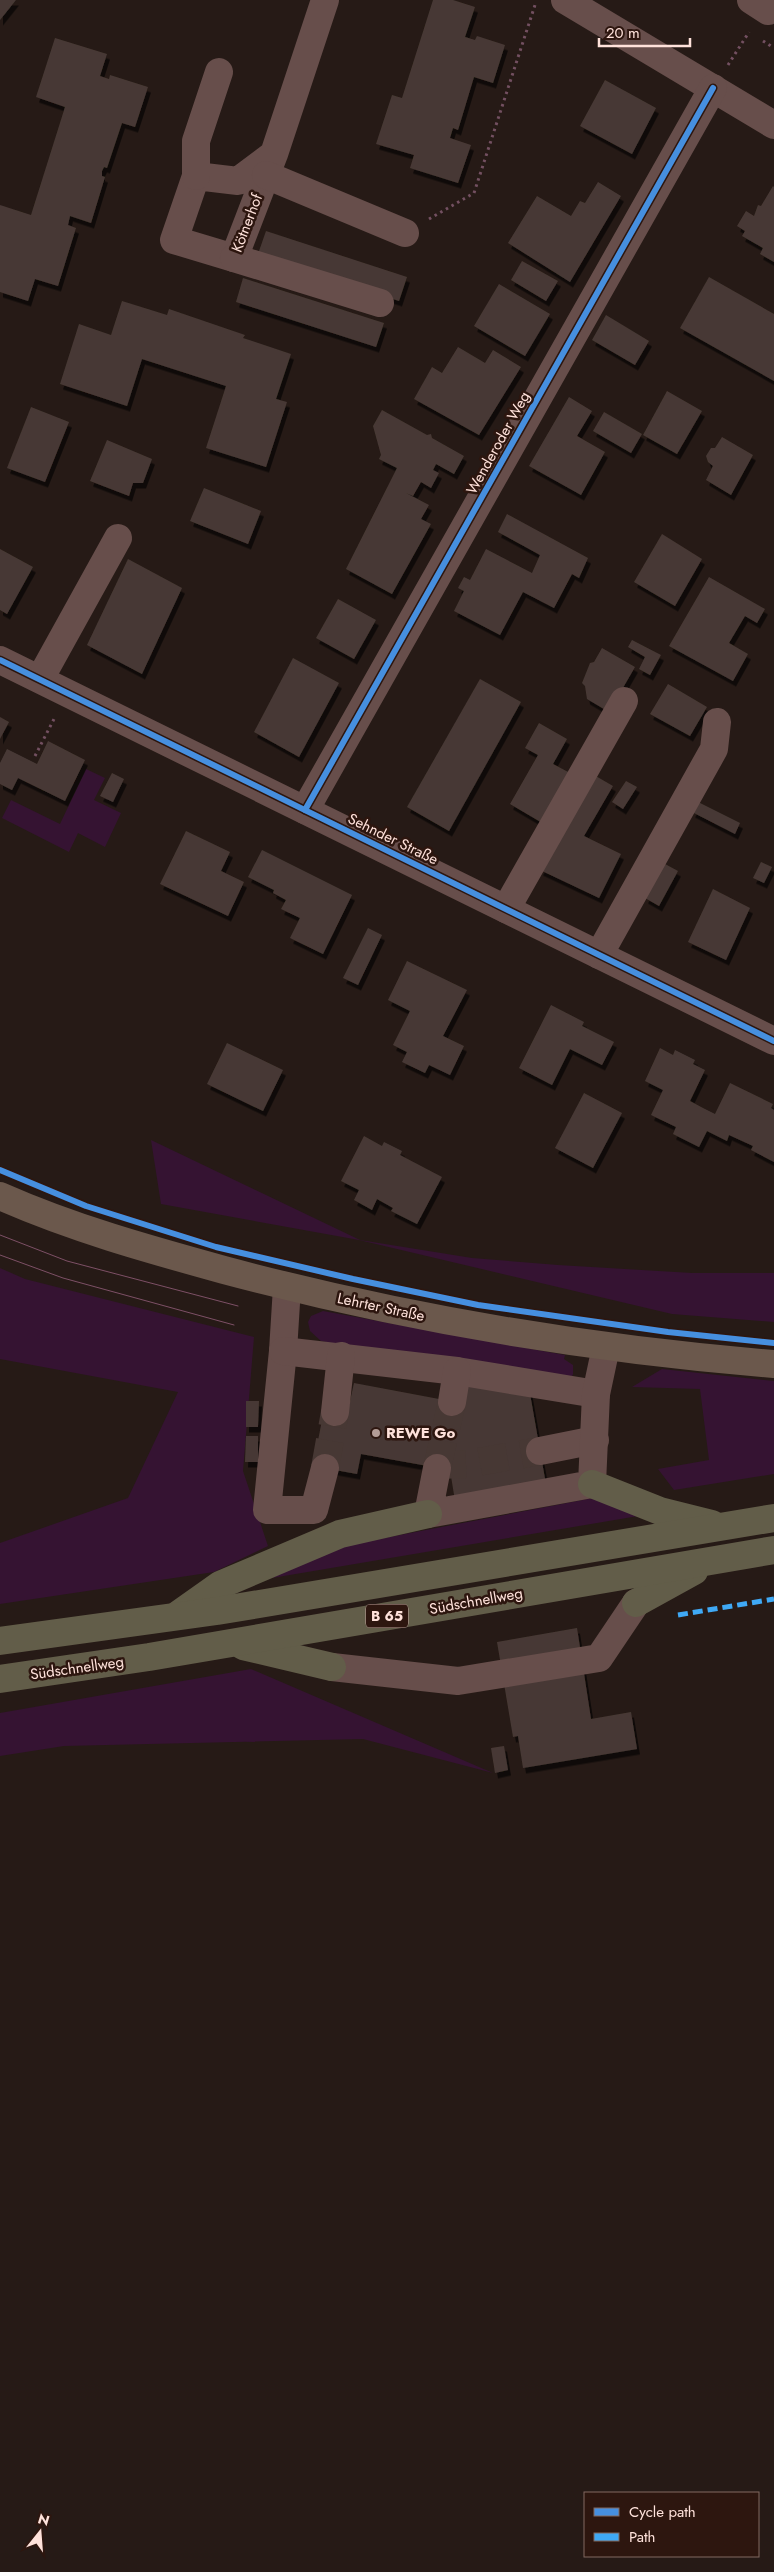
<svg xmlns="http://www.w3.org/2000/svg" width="774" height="2572" viewBox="0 0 774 2572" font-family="Jost,sans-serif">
	<defs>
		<filter id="shadow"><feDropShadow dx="3" dy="5.5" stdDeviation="0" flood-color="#0009"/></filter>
	</defs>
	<rect width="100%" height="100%" fill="#261a16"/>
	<g fill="#351332">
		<polygon points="86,769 105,778 94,800 121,813 105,847 78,833 69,852 2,818 11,800 60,824"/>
		<polygon points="151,1140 360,1240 472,1258 558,1265 692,1273 774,1273 774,1322 672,1314 359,1240 161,1204"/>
		<polygon points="0,1268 25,1279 254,1337 243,1471 268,1546 214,1572 0,1604 0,1543 128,1498 178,1392 0,1359"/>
		<polygon points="323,1311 565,1355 564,1359 573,1365 573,1374 571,1379 533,1382 321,1341 310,1331 308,1322 311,1316"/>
		<polygon points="662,1369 774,1381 774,1474 674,1490 658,1469 709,1460 700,1389 632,1387"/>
		<polygon points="593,1498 656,1513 272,1578 332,1548"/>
		<polygon points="251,1669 493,1773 363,1739 64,1746 0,1756 0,1713"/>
	</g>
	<g fill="#473934" filter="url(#shadow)">
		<polygon points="0,0 16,0 0,20"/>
		<polygon points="433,0 453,0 475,7 465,37 475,40 477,36 505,45 493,83 474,77 458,130 453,128 450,138 471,145 458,183 410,168 414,155 376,144 392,95 402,98"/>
		<polygon points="55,38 107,54 100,76 109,79 110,75 148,87 135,127 122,123 107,168 104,167 102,171 102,176 105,177 91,223 70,216 68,225 76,228 58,286 35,279 28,301 0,292 0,205 31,215 65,107 36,97"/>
		<polygon points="605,80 656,108 632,154 580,126"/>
		<polygon points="598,182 621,196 570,282 508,243 537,196 571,216 580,201 585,203"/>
		<polygon points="773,186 774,187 774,262 760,254 763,248 742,236 745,231 737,226 746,211 754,216 758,205 761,206"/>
		<polygon points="266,231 407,277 399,301 258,254"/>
		<polygon points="522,261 558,281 546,301 511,280"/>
		<polygon points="709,277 774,314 774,381 680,328"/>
		<polygon points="243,278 384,323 376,347 236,302"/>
		<polygon points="499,284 550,314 525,356 474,326"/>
		<polygon points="122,301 167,315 169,309 245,335 243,338 291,354 276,399 287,402 266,467 206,448 226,386 142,359 127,406 60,384 79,324 111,335"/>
		<polygon points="606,315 649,341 635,365 592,340"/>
		<polygon points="458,347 485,363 493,350 521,367 479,435 414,399 432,367 442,373"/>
		<polygon points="667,391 702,411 677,454 643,435"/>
		<polygon points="569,397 592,411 577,436 605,452 581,495 529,466"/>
		<polygon points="31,407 69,422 45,482 7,468"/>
		<polygon points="382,410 427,435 431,434 432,438 464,456 454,474 436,464 433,470 439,473 431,488 421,482 413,496 406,493 429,505 421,519 431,524 392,594 346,569 397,468 379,459 381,455 373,426"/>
		<polygon points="604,412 642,434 631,453 593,431"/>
		<polygon points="722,437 753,455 731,495 706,480 713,466 708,462 706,456 711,448 715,448"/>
		<polygon points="107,440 152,459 143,483 133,483 129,496 90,481"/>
		<polygon points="204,488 261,511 248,544 190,521"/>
		<polygon points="507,514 588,558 579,578 572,574 554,608 523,592 500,635 454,611 464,591 458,588 464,577 470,580 486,549 532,573 540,555 498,532"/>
		<polygon points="662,534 702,559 675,606 634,582"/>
		<polygon points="0,549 33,567 7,614 0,610"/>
		<polygon points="128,559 182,588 142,674 87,645"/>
		<polygon points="709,577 765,609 757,623 745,616 729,643 748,654 733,681 669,646"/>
		<polygon points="338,599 376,620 354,659 316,638"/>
		<polygon points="632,640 661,655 650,675 639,669 645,657 628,647"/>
		<polygon points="602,648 635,667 609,712 587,699 585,686 582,683 590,663 594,662"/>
		<polygon points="293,658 339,683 299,757 254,732"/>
		<polygon points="480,679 521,702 449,831 407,807"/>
		<polygon points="668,684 707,707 690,736 650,714"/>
		<polygon points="0,717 9,722 0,739"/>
		<polygon points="539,723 567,739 553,764 572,774 544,824 510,804 538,755 525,748"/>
		<polygon points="48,741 85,760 65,801 18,778 12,790 0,784 0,763 7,749 37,764"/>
		<polygon points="112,773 124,779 113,802 100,796"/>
		<polygon points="594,775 613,786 584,836 621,854 599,898 540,870"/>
		<polygon points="626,781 637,787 623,809 612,802"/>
		<polygon points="698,802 740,823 735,834 692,812"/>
		<polygon points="186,831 230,852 221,871 244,882 228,916 160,884"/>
		<polygon points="262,850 352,895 323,954 290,938 300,918 281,909 286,900 273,893 274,890 248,877"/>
		<polygon points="761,862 772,867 764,883 753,878"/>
		<polygon points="665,864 678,871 659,906 645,898"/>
		<polygon points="713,889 750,908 726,960 688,942"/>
		<polygon points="368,928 382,935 358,985 343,978"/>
		<polygon points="407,961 467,990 443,1036 464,1046 450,1075 429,1065 425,1073 402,1062 407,1052 393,1045 410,1011 388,1000"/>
		<polygon points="551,1005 584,1022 582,1026 614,1042 602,1065 570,1049 552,1085 519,1068"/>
		<polygon points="227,1043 283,1070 263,1111 207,1084"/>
		<polygon points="660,1048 673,1055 675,1050 695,1060 693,1064 705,1070 690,1101 703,1108 715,1114 730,1083 773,1104 771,1108 774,1110 774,1162 751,1150 753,1146 729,1135 727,1141 707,1131 699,1147 673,1134 676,1127 651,1115 663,1090 645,1081"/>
		<polygon points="584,1093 622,1113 593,1168 555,1148"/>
		<polygon points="364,1136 382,1146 384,1142 402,1151 400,1155 442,1177 417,1224 391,1211 393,1208 377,1199 372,1210 354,1200 359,1190 341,1181"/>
		<polygon points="469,1377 529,1388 547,1490 456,1507 450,1470 361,1454 357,1474 313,1466 324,1410 347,1415 354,1383 439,1399"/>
		<polygon points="246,1401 259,1401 258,1427 246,1427"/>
		<polygon points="246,1436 258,1436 258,1462 245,1462"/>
		<polygon points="577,1628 591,1719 631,1712 637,1749 523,1768 518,1736 513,1737 497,1642"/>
		<polygon points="504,1746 508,1770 495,1773 491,1748"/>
	</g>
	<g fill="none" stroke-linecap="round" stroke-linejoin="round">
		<g stroke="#473834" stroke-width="28" stroke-dasharray="28 14" stroke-linecap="butt">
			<polyline points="438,1465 467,1464 540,1451"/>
			<polyline points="325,1468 335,1412"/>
			<polyline points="437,1468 452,1402"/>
		</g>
		<g stroke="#735061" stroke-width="3" stroke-dasharray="2.5 4" stroke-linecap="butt">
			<polyline points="763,41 774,48"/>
			<polyline points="728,65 749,32"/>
			<polyline points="429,219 474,193 535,5"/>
			<polyline points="35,756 54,719"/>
		</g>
		<g stroke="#674e4b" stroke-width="28">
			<polyline points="565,0 774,125"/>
			<polyline points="751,0 768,11 774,3"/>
			<polyline points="274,154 238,181 196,176 174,240 234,258 274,154 325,0"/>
			<polyline points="266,175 405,233"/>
			<polyline points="196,176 196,141 219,72"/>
			<polyline points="234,258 380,303"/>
			<polyline points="0,660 774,1041"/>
			<polyline points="40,679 118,538"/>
			<polyline points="305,810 713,88"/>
			<polyline points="506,909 624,701"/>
			<polyline points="599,955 714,749 717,722"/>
			<polyline points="287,1287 283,1351 267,1510 314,1510 325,1468"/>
			<polyline points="283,1351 457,1371 596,1394"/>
			<polyline points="452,1402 457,1371"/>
			<polyline points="335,1412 341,1356"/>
			<polyline points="540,1451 595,1440"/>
			<polyline points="437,1468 428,1514 592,1484 596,1394 606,1347"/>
			<polyline points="332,1667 458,1681 599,1658 636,1603"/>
		</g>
		<path stroke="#6b584c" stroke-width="28" d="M0,1196c72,32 148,53 224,74 180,48 364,79 550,94"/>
		<g stroke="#625d49" stroke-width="28">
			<polyline points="592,1484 660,1511 712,1524"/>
			<polyline points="636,1603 694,1571"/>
			<polyline points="179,1614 220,1585 340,1534 428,1514"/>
			<polyline points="0,1641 217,1611 774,1518"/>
			<polyline points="243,1646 332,1667"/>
			<polyline points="0,1679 149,1657 774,1550"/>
		</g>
		<g stroke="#7d5066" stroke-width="1">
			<polyline points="0,1235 67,1261 238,1306"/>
			<polyline points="0,1255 63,1278 234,1325"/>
		</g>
		<polyline stroke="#3fa9f5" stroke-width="5" stroke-dasharray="10 5" stroke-linecap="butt" points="678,1615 774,1599"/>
		<defs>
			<g id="cycleway">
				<polyline points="0,660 774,1041"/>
				<polyline points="305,810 713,88"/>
				<polyline points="0,1170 86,1206 216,1247 353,1279 478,1305 668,1332 774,1343"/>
			</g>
		</defs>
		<use href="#cycleway" stroke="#2d160f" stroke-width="9"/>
		<use href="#cycleway" stroke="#468fdf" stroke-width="6"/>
	</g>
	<circle fill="#b39c96" stroke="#2d160f" stroke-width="2" cx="376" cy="1433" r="5"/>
	<g text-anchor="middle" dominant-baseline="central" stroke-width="5" stroke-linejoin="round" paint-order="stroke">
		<rect fill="#2d160f" stroke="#c0a59e" stroke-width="1" x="366" y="1604.5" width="42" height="23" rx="4"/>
		<g font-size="14" font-weight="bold" fill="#ffe2db">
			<text x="387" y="1616">B 65</text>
		</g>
		<g font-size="15" fill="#ffe2db" stroke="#2d160f">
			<text transform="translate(247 223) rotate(-69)">Kötnerhof</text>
			<text transform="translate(498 443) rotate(-61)">Wenderoder Weg</text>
			<text transform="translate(393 839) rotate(26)">Sehnder Straße</text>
			<text transform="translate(381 1307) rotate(12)">Lehrter Straße</text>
			<text transform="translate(476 1601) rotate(-10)">Südschnellweg</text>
			<text transform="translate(77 1668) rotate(-8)">Südschnellweg</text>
		</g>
		<g font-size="15" font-weight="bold" fill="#ffe2db" stroke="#2d160f" text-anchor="start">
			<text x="386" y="1433">REWE Go</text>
		</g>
	</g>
	<rect x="584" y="2492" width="175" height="65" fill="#2d160f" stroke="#816861"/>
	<rect x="594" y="2508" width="25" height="8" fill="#468fdf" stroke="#816861"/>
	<text x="629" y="2517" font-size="15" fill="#ffe2db">Cycle path</text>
	<rect x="594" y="2533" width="25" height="8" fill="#3fa9f5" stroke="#816861"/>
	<text x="629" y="2542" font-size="15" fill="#ffe2db">Path</text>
	<g transform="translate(40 2532) rotate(17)" stroke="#2d160f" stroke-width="4" paint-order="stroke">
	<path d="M0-4L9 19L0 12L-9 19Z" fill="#ffe2db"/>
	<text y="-8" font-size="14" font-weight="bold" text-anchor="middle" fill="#ffe2db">N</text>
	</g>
	<path d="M599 38v8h91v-8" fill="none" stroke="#ffe2db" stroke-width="2.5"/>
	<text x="606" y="38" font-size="15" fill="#ffe2db" stroke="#2d160f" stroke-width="4" paint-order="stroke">20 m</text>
</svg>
